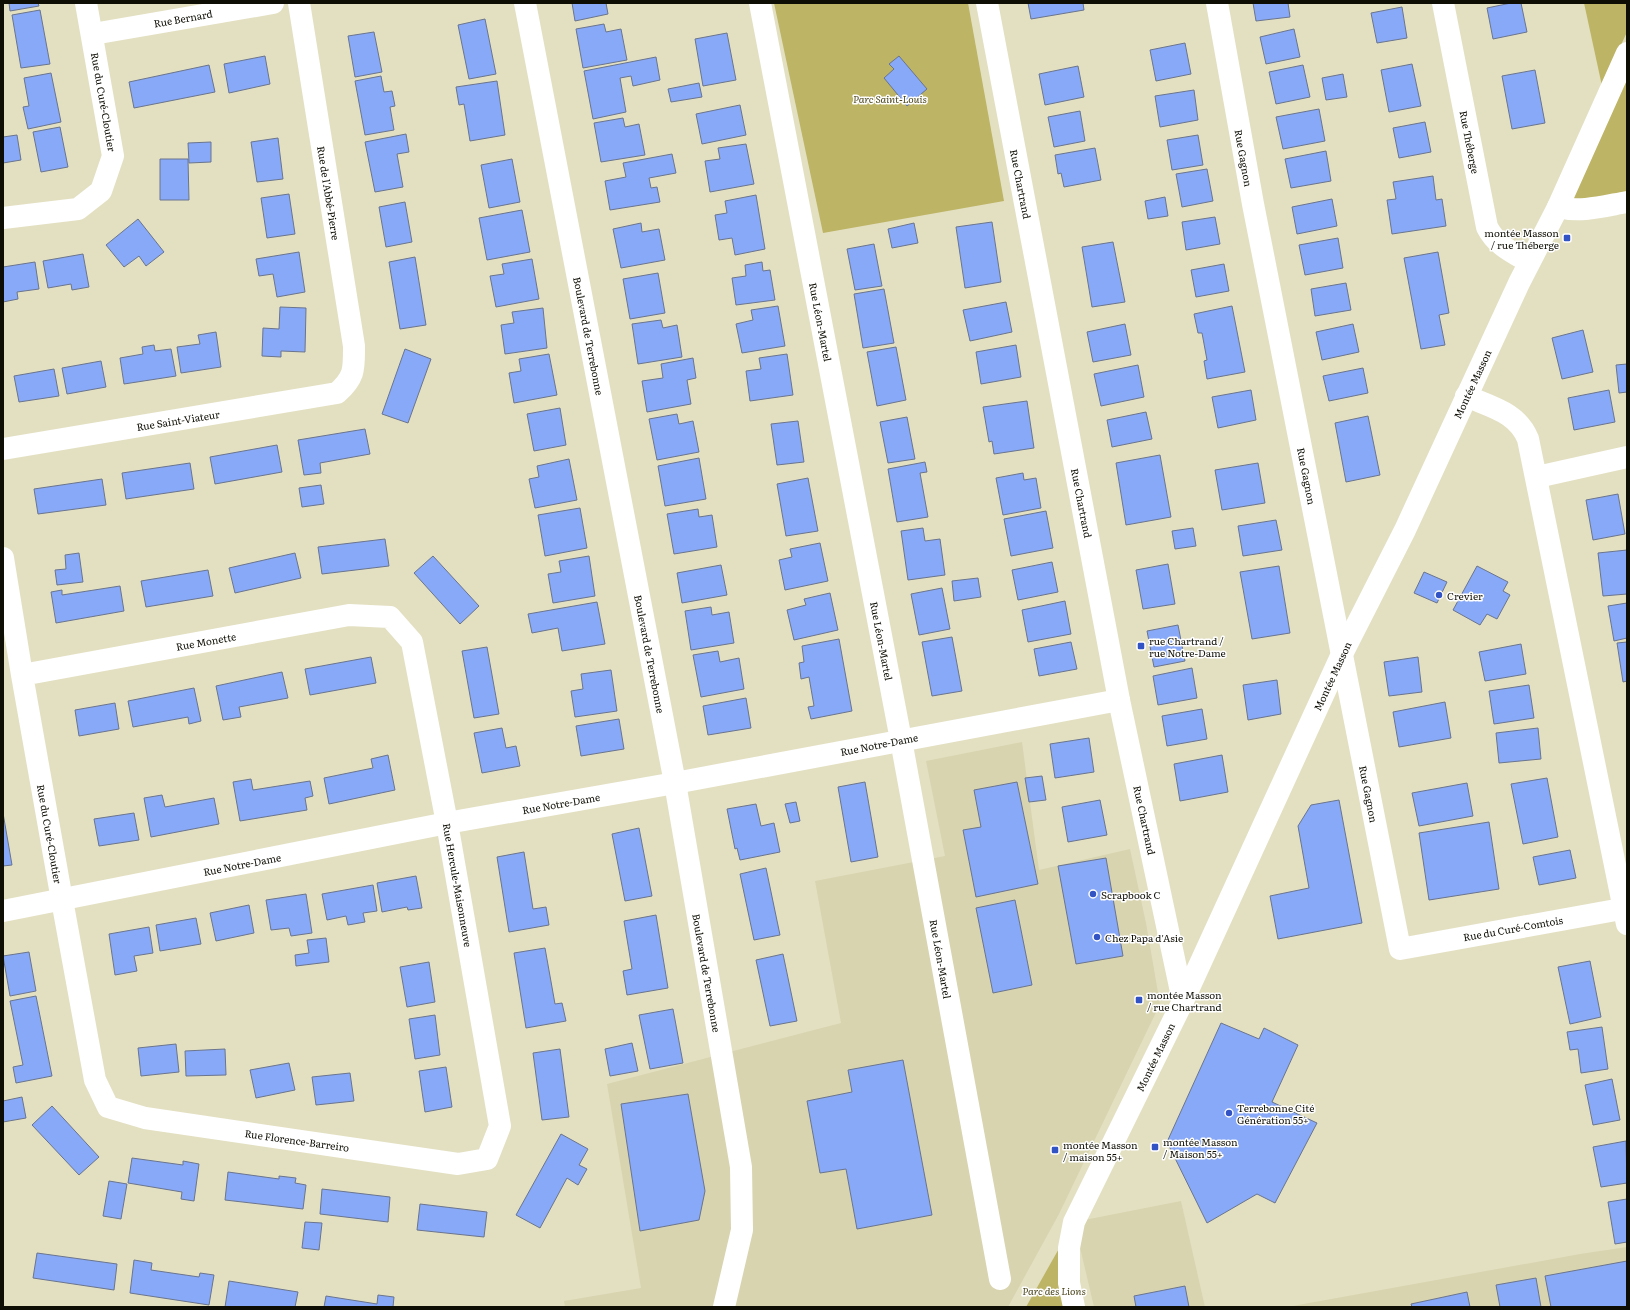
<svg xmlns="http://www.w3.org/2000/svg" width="1630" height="1310" viewBox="0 0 1630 1310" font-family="Literata,serif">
	<rect width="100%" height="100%" fill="#e3e0c2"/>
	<g fill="#d8d4af">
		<polygon points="1022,742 1039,870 1130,849 1146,923 1160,1004 1059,1214 1008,1307 565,1307 564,1301 641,1288 607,1084 841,1023 815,881 945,856 926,761"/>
		<polygon points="1181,1201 1205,1307 1094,1307 1074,1222"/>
		<polygon points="1627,1247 1627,1307 1287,1307 1580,1254"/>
	</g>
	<g fill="#bdb465">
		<polygon points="774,3 968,3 1004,201 823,233"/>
		<polygon points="1584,3 1627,3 1627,32 1602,86"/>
		<polygon points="1627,53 1627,202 1566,209"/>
		<polygon points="1074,1222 1075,1307 1026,1307"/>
	</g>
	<g fill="#88a8f8" stroke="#6a758d">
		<polygon points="9,3 38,3 39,6 10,11"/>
		<polygon points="572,3 606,3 608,14 575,21"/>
		<polygon points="1028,3 1083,3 1084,10 1031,19"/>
		<polygon points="1253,3 1288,3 1290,17 1256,21"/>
		<polygon points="1511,3 1521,3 1527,32 1493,39 1487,8"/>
		<polygon points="1402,7 1407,38 1377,43 1371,13"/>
		<polygon points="40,10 50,64 21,68 12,15"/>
		<polygon points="485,19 496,74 469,79 458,25"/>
		<polygon points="604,24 606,32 621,29 627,60 583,68 576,29"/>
		<polygon points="1294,29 1300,57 1266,64 1260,37"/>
		<polygon points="374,32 382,72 355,77 348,36"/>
		<polygon points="727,33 736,80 703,86 695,39"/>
		<polygon points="1185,43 1191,74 1156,81 1150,50"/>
		<polygon points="265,56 270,84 229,93 224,64"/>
		<polygon points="899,56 927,89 907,106 884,78 894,69 889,64"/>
		<polygon points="656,57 660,80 633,86 631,76 620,78 626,112 593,119 584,71"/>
		<polygon points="1412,64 1421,106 1389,112 1381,70"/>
		<polygon points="209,65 215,92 134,108 129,82"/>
		<polygon points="1303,65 1310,97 1276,104 1269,72"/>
		<polygon points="1078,66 1084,97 1045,105 1039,74"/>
		<polygon points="1535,70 1545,123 1512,129 1502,76"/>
		<polygon points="51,73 61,122 28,129 23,107 29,106 24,78"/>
		<polygon points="1343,74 1347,97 1326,100 1322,78"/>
		<polygon points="381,76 384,92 392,91 395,106 390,107 394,130 365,135 355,81"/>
		<polygon points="497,81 505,135 470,141 464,104 459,105 456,87"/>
		<polygon points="699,83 702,97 671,102 668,89"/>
		<polygon points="1194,90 1198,120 1160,127 1155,96"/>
		<polygon points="740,105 746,135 702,144 696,114"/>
		<polygon points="1319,109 1325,141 1283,149 1276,117"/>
		<polygon points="1080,111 1085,141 1054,147 1048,117"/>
		<polygon points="623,118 625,127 639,124 645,155 601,162 594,123"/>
		<polygon points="1425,122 1431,152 1399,158 1393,128"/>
		<polygon points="60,127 68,167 41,172 33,132"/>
		<polygon points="406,134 409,152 397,154 403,187 375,192 365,142"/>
		<polygon points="17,135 21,160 3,163 3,137"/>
		<polygon points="1198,135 1203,165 1172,170 1167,140"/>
		<polygon points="278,138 283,179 257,182 251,142"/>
		<polygon points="211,142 211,162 189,163 188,143"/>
		<polygon points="746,144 754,184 710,192 705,161 720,159 718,148"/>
		<polygon points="1095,148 1101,180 1064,187 1061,173 1058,174 1055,155"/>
		<polygon points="1326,151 1331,181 1291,188 1285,159"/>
		<polygon points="672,154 676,173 649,178 651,188 657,187 660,202 610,210 605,181 626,177 623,163"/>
		<polygon points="160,159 188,159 189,200 160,200"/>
		<polygon points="512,159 520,202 489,208 481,165"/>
		<polygon points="1207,169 1213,201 1182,207 1176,174"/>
		<polygon points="1433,176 1436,200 1442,199 1446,226 1392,234 1387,200 1396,199 1393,182"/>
		<polygon points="289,194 295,234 267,238 261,198"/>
		<polygon points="756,195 765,249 735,255 732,238 719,240 715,215 727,213 725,201"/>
		<polygon points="1165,197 1168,216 1148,219 1145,201"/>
		<polygon points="1332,199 1337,226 1297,234 1292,207"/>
		<polygon points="405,202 412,242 386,247 379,207"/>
		<polygon points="522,210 530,252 487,260 479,218"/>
		<polygon points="1215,217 1220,244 1186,250 1182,222"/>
		<polygon points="138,219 164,252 146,266 139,256 124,267 106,245"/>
		<polygon points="992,222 1001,282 965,288 956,227"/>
		<polygon points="641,223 642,232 659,229 665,260 621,268 613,229"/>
		<polygon points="914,223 918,243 892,248 888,229"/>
		<polygon points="1338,238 1343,268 1305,275 1299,245"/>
		<polygon points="1113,242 1125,302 1092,307 1082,247"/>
		<polygon points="874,244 882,286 855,290 847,249"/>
		<polygon points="299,252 305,292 277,297 273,274 259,276 256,259"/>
		<polygon points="1438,252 1449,313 1439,315 1445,345 1421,349 1404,258"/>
		<polygon points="83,254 89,287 72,290 71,284 48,288 43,261"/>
		<polygon points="415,257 426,325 400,329 389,262"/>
		<polygon points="532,259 539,299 496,307 490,276 504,274 502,264"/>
		<polygon points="35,262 39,289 17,292 18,299 3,302 3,267"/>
		<polygon points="762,262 763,271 770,270 775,300 736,305 732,278 746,276 745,265"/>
		<polygon points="1224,264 1229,291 1196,297 1191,270"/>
		<polygon points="658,273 665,313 630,319 623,279"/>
		<polygon points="1346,283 1351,310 1315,316 1311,289"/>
		<polygon points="884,289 894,343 863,348 854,294"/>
		<polygon points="1006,302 1012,332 970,341 963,310"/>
		<polygon points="778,306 785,346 742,353 736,324 753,320 751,310"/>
		<polygon points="1232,306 1245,372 1207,379 1204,361 1207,360 1202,333 1198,333 1194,314"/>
		<polygon points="280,307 306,308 305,352 281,351 281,357 262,356 263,328 279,329"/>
		<polygon points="543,308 547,348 505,354 501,325 514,323 512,312"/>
		<polygon points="661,320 663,328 677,325 682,357 638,364 632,324"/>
		<polygon points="1125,324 1131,355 1093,362 1087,332"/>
		<polygon points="1353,324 1359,352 1322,360 1316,332"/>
		<polygon points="1583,330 1593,372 1562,379 1552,338"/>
		<polygon points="216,332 221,367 181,373 177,347 200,344 198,335"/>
		<polygon points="154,345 155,351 171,349 176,376 124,384 120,358 143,354 142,347"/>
		<polygon points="1016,345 1021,377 981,384 976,352"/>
		<polygon points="896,347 906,400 877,406 867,352"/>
		<polygon points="405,349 431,359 408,423 382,414"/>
		<polygon points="549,354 557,395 514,403 509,373 521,371 519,359"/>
		<polygon points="787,354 793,395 750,401 746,371 761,369 759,358"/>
		<polygon points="693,358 696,378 687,380 691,404 647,412 642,381 663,378 661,364"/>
		<polygon points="101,361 106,387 67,394 62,368"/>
		<polygon points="1627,364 1627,392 1619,393 1616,365"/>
		<polygon points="1138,365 1144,397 1101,406 1094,374"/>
		<polygon points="1363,368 1368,393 1329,401 1323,376"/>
		<polygon points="54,369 59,396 19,402 14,376"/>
		<polygon points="1251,390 1256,420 1218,428 1212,397"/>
		<polygon points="1609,390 1615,422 1574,430 1568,398"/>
		<polygon points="1027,401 1034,448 994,454 992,441 989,442 983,407"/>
		<polygon points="560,408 566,445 534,451 527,414"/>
		<polygon points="1146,412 1152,439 1112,447 1107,420"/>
		<polygon points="677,414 679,424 693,421 699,452 657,460 649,419"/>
		<polygon points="1368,416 1380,475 1346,482 1335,423"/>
		<polygon points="907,417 915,459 888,463 880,422"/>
		<polygon points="798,421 804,462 777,465 771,424"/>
		<polygon points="365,429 370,454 320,463 321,473 304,475 298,440"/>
		<polygon points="277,445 282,472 215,484 210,457"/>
		<polygon points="1160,455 1171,517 1126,525 1116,463"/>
		<polygon points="699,458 706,499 665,506 658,466"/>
		<polygon points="569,459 577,500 535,508 529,479 539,477 537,466"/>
		<polygon points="925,462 927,472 920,473 928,517 897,522 888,469"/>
		<polygon points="190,463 194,489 126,499 122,473"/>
		<polygon points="1258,463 1265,503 1222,510 1215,470"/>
		<polygon points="1023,473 1024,480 1036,478 1041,508 1003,515 996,478"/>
		<polygon points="808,478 818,531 786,536 777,484"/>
		<polygon points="102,479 106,505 38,514 34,489"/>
		<polygon points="321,485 324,504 302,507 299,488"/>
		<polygon points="1618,494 1625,534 1593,540 1586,500"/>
		<polygon points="580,508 587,548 545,556 538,515"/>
		<polygon points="698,509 699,517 712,515 717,547 674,554 667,514"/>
		<polygon points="1046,511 1053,548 1011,556 1004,519"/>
		<polygon points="1276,520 1282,550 1243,556 1238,526"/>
		<polygon points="923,528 925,541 940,539 945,575 908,580 901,531"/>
		<polygon points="1193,528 1196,546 1175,549 1172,531"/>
		<polygon points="385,539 389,566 322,574 318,547"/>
		<polygon points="820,543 828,581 785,590 779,560 792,557 790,549"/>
		<polygon points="1627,550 1627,594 1603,596 1598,553"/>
		<polygon points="79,553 83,582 57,585 55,570 66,569 65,555"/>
		<polygon points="295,553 301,578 235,593 229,568"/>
		<polygon points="433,556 479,606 460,624 414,573"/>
		<polygon points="589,556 595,596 553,603 548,574 561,572 559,561"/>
		<polygon points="1052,562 1058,592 1018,600 1012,570"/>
		<polygon points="1168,564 1175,604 1143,609 1136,570"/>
		<polygon points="721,565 727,595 682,603 677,573"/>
		<polygon points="1279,566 1290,633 1252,639 1240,572"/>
		<polygon points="1477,566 1508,582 1503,591 1510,595 1497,619 1487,614 1480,625 1453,610"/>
		<polygon points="208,570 213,596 146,607 141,581"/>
		<polygon points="1424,572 1447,582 1437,603 1414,593"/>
		<polygon points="978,578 981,597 954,601 952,581"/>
		<polygon points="120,586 124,611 56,623 51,592 62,590 62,595"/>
		<polygon points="942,588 950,629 919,635 911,594"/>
		<polygon points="830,593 838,630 794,640 787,610 806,605 804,599"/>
		<polygon points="1065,601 1071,634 1028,642 1022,610"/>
		<polygon points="597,602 605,644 562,651 558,628 532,633 528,614"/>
		<polygon points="1627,603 1627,638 1614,641 1608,606"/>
		<polygon points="711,607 712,615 729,612 734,643 691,650 685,611"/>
		<polygon points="1178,625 1185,661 1154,667 1147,631"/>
		<polygon points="952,637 962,691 932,696 922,642"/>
		<polygon points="839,639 852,711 811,719 808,707 814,706 809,677 801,679 799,663 804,662 802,646"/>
		<polygon points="1071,642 1077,669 1039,676 1034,649"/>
		<polygon points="1627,642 1627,681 1623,682 1617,643"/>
		<polygon points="1521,644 1526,674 1485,681 1479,652"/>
		<polygon points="487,647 499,714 474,718 462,651"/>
		<polygon points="718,651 720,662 739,658 744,689 701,697 693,655"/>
		<polygon points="371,657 376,683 310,695 305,669"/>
		<polygon points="1418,657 1422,692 1389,696 1384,662"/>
		<polygon points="1192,668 1197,698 1158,705 1153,676"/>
		<polygon points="611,670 617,711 575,717 571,691 583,689 581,674"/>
		<polygon points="282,672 288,698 239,707 241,717 223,720 216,686"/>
		<polygon points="1277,680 1281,714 1248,720 1243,685"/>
		<polygon points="1529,685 1534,718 1494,724 1489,691"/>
		<polygon points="194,688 201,721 189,724 188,717 133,727 128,701"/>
		<polygon points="746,698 751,728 708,735 703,706"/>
		<polygon points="1445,702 1451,738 1399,747 1393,712"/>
		<polygon points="115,703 119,729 79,736 75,710"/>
		<polygon points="1202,709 1207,739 1167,746 1162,716"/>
		<polygon points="619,719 624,749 581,756 576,726"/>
		<polygon points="502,728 506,748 516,746 520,766 482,773 474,733"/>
		<polygon points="1538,728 1541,759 1499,763 1496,733"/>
		<polygon points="1089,738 1094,772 1055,778 1050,744"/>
		<polygon points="388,755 395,790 329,804 324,778 373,768 371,759"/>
		<polygon points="1222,755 1228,792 1180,801 1174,764"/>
		<polygon points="1042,776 1046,800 1029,802 1025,778"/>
		<polygon points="1547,778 1558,837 1523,844 1511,784"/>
		<polygon points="251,779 253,790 310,781 313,796 305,798 307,810 240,821 233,782"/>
		<polygon points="865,782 878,857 851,862 838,787"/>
		<polygon points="1017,782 1038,884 976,897 963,830 981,827 974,790"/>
		<polygon points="1467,783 1473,816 1419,826 1412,793"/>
		<polygon points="162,795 165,807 214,798 219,824 151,837 144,798"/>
		<polygon points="1100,800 1107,835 1068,842 1062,807"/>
		<polygon points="1339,800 1362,923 1278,939 1270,896 1309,888 1298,826 1311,805"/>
		<polygon points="796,802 800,821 790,823 785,804"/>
		<polygon points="756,804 761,826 774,823 780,852 740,860 737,848 735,849 727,809"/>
		<polygon points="3,813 12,865 3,866"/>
		<polygon points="134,813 139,840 99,846 94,819"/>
		<polygon points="1489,822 1499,889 1429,900 1419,833"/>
		<polygon points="639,828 652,896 625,901 612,834"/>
		<polygon points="1570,850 1576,878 1539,885 1533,857"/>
		<polygon points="524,852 533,909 546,907 549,925 509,932 497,857"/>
		<polygon points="1106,858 1123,956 1076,964 1058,866"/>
		<polygon points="766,868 780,935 754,940 740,874"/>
		<polygon points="416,876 422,908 408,910 407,907 382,912 377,883"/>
		<polygon points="373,885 377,911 363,913 365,922 348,925 346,916 327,920 322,894"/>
		<polygon points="306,894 312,933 291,936 289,928 271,930 266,900"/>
		<polygon points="1015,900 1032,985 993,993 976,908"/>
		<polygon points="249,905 254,933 216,941 210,913"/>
		<polygon points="656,915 668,988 627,995 623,971 632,969 624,921"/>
		<polygon points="196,918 201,944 160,951 156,925"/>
		<polygon points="149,927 153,953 134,956 137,971 115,975 109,934"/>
		<polygon points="326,938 329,962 296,966 295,955 309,953 307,940"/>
		<polygon points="545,948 555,1004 562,1003 566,1021 526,1028 514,953"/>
		<polygon points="29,952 36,991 10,996 3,956"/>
		<polygon points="783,954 797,1021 770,1026 756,960"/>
		<polygon points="1590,961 1601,1017 1570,1024 1558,967"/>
		<polygon points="429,962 435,1002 407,1007 400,967"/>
		<polygon points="36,996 52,1076 16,1083 13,1067 23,1065 10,1001"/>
		<polygon points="673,1009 683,1063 650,1069 639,1015"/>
		<polygon points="435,1015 440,1055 415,1059 409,1019"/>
		<polygon points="1221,1023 1259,1039 1264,1028 1298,1045 1272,1102 1317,1123 1275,1203 1257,1194 1207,1223 1167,1142"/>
		<polygon points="1602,1027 1608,1069 1581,1073 1578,1049 1570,1050 1567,1032"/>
		<polygon points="632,1043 638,1071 610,1076 605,1049"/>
		<polygon points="176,1044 179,1072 141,1076 138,1048"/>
		<polygon points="225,1049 226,1075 186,1076 185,1051"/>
		<polygon points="560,1049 569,1117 542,1120 533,1053"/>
		<polygon points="903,1060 932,1215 857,1229 846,1169 820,1173 807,1101 852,1092 848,1070"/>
		<polygon points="289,1063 295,1090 256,1098 250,1070"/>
		<polygon points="446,1067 452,1107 425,1112 419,1071"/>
		<polygon points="350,1073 354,1101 316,1105 312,1077"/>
		<polygon points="1612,1079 1620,1120 1593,1125 1585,1085"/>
		<polygon points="688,1094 705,1191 699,1220 640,1231 621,1104"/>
		<polygon points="22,1097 26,1118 3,1122 3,1101"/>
		<polygon points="52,1106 99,1157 79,1175 32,1125"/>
		<polygon points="561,1134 588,1149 579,1165 587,1169 578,1185 567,1178 540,1228 516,1215"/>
		<polygon points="1626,1141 1627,1183 1601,1187 1593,1147"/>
		<polygon points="132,1158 183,1165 183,1161 199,1164 194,1201 181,1199 182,1192 128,1183"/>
		<polygon points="228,1172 279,1179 279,1176 296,1178 295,1183 306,1185 303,1209 225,1200"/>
		<polygon points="109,1181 127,1184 121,1219 103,1216"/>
		<polygon points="322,1189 390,1197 388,1222 320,1214"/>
		<polygon points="1627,1199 1627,1242 1615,1244 1608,1202"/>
		<polygon points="420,1204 487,1212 484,1237 417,1230"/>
		<polygon points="305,1222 322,1223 319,1250 302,1248"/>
		<polygon points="37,1253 117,1264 114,1290 33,1278"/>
		<polygon points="134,1260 152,1263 151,1270 199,1277 200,1273 214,1275 209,1305 130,1293"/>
		<polygon points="1627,1261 1627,1307 1551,1307 1545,1276"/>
		<polygon points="1536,1278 1541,1307 1500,1307 1496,1285"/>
		<polygon points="229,1281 298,1292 295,1307 225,1307"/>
		<polygon points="1185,1286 1189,1307 1136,1307 1134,1296"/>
		<polygon points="1467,1292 1470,1307 1412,1307 1411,1304"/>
		<polygon points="378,1295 394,1297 393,1307 324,1307 326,1296 377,1304"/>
	</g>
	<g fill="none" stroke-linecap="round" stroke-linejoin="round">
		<g stroke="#fff" stroke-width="22">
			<polyline points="525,3 675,783 741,1167 742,1230 724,1307"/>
			<polyline points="760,3 901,740 1000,1279"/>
			<polyline points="987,3 1119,700 1183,1001"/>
			<polyline points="1217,3 1253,204 1400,949 1627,908"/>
			<path d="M1443,3l44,224c9,18 25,25 42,35"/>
			<polyline points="93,34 273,3"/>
			<path d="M1558,207c22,6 46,-1 69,-5"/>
			<polyline points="3,218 78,209 101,191 113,156 86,3"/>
			<path d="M1466,396c25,11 51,16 62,43l99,485"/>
			<path d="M3,449l334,-56c18,-16 17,-24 17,-47l-55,-343"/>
			<polyline points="1537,477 1627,457"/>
			<polyline points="3,558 22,675 62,900 95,1080 108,1107 145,1118 458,1164 487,1159 500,1126 447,823 412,642 390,617 349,615 22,675"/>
			<polyline points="3,911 447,823 675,783 1119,700"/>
		</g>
		<polyline stroke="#fff" stroke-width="22" points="1074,1307 1069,1283 1069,1248 1074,1222 1183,1001 1342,654 1405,530 1519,283 1558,207 1627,53"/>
	</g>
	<g fill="#3253c4" stroke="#fff" stroke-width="1.5">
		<rect x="1563" y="234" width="8" height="8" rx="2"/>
		<circle cx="1439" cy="595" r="4"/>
		<rect x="1137" y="642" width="8" height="8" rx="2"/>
		<circle cx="1093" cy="894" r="4"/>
		<circle cx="1097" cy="937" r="4"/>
		<rect x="1135" y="996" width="8" height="8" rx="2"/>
		<circle cx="1229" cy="1113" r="4"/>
		<rect x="1151" y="1143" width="8" height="8" rx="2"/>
		<rect x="1051" y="1146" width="8" height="8" rx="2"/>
	</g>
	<g text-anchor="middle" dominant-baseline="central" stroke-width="3" stroke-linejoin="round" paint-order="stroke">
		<g font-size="10" fill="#0f0e05" stroke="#fff">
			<text transform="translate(183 18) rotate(-10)">Rue Bernard</text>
			<text transform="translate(104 102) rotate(80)">Rue du Curé-Cloutier</text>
			<text transform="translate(1470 142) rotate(79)">Rue Théberge</text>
			<text transform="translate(1244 158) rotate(80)">Rue Gagnon</text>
			<text transform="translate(1021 184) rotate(79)">Rue Chartrand</text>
			<text transform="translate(329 193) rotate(81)">Rue de l'Abbé-Pierre</text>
			<text transform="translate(821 322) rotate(79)">Rue Léon-Martel</text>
			<text transform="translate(589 336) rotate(79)">Boulevard de Terrebonne</text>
			<text transform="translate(1472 384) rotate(-65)">Montée Masson</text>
			<text transform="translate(178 420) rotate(-9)">Rue Saint-Viateur</text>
			<text transform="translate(1307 476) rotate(79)">Rue Gagnon</text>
			<text transform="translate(1082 503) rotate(79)">Rue Chartrand</text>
			<text transform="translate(206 641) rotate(-10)">Rue Monette</text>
			<text transform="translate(882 641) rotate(79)">Rue Léon-Martel</text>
			<text transform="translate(650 654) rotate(79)">Boulevard de Terrebonne</text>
			<text transform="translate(1332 676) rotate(-65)">Montée Masson</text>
			<text transform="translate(879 744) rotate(-11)">Rue Notre-Dame</text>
			<text transform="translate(1369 794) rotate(79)">Rue Gagnon</text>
			<text transform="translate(561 803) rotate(-10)">Rue Notre-Dame</text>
			<text transform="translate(1145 820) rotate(78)">Rue Chartrand</text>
			<text transform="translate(50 834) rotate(80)">Rue du Curé-Cloutier</text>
			<text transform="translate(242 864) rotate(-11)">Rue Notre-Dame</text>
			<text transform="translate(458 885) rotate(80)">Rue Hercule-Maisonneuve</text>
			<text transform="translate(1513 928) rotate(-10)">Rue du Curé-Comtois</text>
			<text transform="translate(941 959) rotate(80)">Rue Léon-Martel</text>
			<text transform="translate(707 973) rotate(80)">Boulevard de Terrebonne</text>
			<text transform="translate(1155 1057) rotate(-64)">Montée Masson</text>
			<text transform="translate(297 1140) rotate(8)">Rue Florence-Barreiro</text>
		</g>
		<g font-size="10" font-style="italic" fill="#4a451b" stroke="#fff">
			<text x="890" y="98">Parc Saint-Louis</text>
			<text x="1054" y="1290">Parc des Lions</text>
		</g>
		<g font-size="10" fill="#0f0e05" stroke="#fff" text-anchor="start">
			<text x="1559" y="232" text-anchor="end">montée Masson<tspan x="1559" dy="12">/ rue Théberge</tspan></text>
			<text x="1447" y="595">Crevier</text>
			<text x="1149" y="640">rue Chartrand /<tspan x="1149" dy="12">rue Notre-Dame</tspan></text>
			<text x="1101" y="894">Scrapbook C</text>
			<text x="1105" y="937">Chez Papa d'Asie</text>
			<text x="1147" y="994">montée Masson<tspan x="1147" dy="12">/ rue Chartrand</tspan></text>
			<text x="1237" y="1107">Terrebonne Cité<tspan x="1237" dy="12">Génération 55+</tspan></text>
			<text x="1163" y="1141">montée Masson<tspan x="1163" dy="12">/ Maison 55+</tspan></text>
			<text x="1063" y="1144">montée Masson<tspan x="1063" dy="12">/ maison 55+</tspan></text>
		</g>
	</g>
	<rect width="1630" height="1310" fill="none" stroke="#0f0e05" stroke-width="8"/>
</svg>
